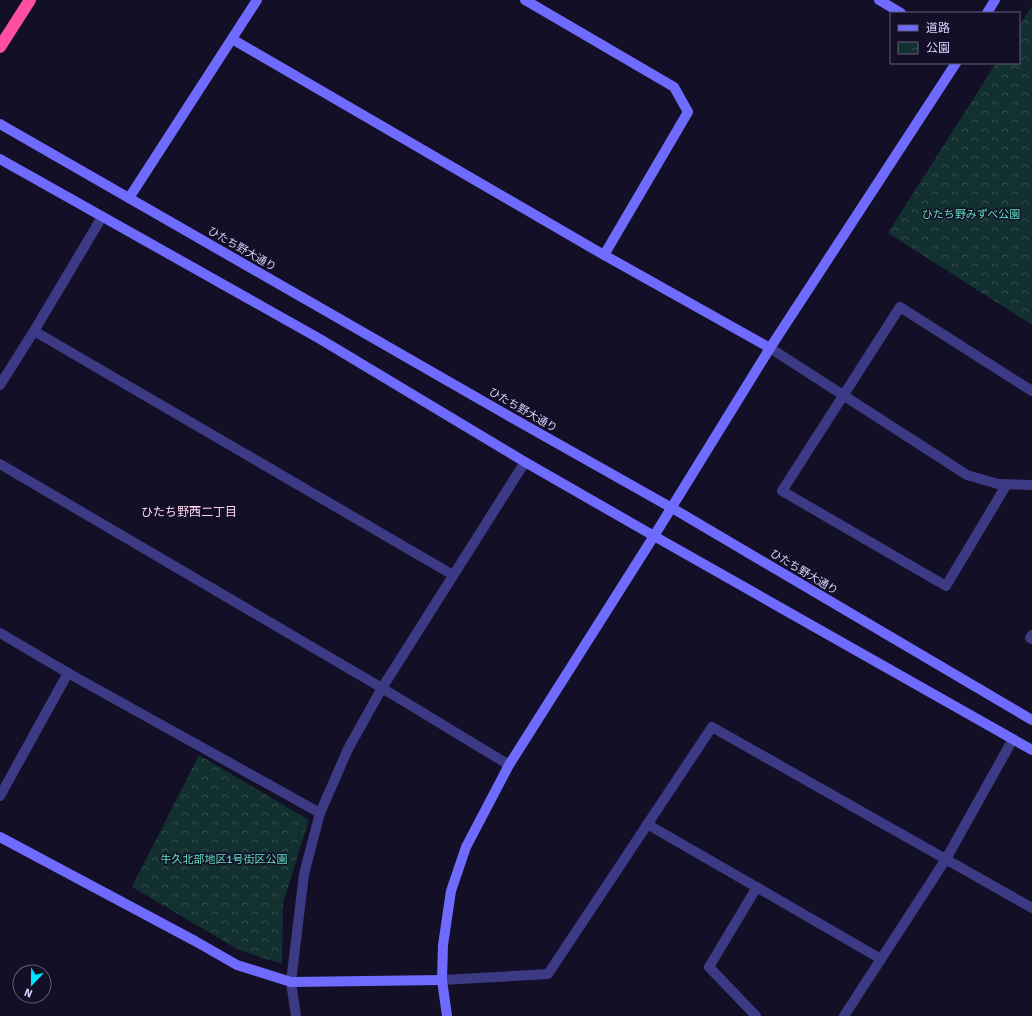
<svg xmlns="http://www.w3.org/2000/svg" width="1032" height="1016" viewBox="0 0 1032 1016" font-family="Signika,'Noto Sans JP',sans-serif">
	<defs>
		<pattern id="park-crowns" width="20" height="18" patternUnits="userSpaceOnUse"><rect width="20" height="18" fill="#12302f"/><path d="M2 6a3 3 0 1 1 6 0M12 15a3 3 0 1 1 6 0" fill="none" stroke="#344d4e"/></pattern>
	</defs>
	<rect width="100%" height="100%" fill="#130f26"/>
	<g fill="url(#park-crowns)">
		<polygon points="1032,6 1032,325 888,233 996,63 1019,63 1019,26"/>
		<polygon points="199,755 309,820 283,903 282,964 239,950 132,887"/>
	</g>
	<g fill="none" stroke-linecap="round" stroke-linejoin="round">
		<g stroke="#3d3a85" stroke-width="10">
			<polyline points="34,331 453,575"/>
			<polyline points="770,348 967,475 998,484 1032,485"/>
			<polyline points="0,385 34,331 102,217"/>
			<polyline points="0,464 382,688 509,765"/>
			<polyline points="1007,484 946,586 782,491 900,307 1032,391"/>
			<polyline points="0,633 68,673 320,813"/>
			<polyline points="1032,635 1030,638 1032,639"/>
			<polyline points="0,796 68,673"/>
			<polyline points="647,824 881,959"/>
			<polyline points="442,980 548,974 712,727 1032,908"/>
			<polyline points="296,1016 291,982 304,874 320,813 348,749 382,688 525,462"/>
			<polyline points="756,1016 709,967 757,887"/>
			<polyline points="844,1016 946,859 1013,739"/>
		</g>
		<g stroke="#6f6bff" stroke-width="10">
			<polyline points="525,0 674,87 688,112 604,255"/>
			<polyline points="879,0 901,13"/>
			<polyline points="987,13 995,0"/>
			<polyline points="232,39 604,255 770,348"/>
			<polyline points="0,124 507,415 672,508 1032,720"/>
			<polyline points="0,159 320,339 525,462 654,536 1032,750"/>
			<polyline points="129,198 257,0"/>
			<polyline points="0,837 195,941 237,965 291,982 442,980"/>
			<polyline points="447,1016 442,980 443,945 451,891 466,847 509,765 654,536 770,348 956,63"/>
		</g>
		<polyline stroke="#ff4fa3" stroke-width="12" points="0,47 30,0"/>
	</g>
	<g text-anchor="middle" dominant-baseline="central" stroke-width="3" stroke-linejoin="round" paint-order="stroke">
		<g font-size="11" fill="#5fe0c0" stroke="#130f26">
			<text x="971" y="214">ひたち野みずべ公園</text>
			<text x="224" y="859">牛久北部地区1号街区公園</text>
		</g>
		<g font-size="11" fill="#d9d4ff" stroke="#130f26">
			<text transform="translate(242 249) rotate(30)">ひたち野大通り</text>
			<text transform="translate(523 410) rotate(30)">ひたち野大通り</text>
			<text transform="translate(804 572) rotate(31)">ひたち野大通り</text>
		</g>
		<g font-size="12" fill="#ffd6f0" stroke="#130f26">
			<text x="189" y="512">ひたち野西二丁目</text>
		</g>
	</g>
	<rect x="890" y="12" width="130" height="52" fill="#130f26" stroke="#625e7d"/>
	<rect x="898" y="25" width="20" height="6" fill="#6f6bff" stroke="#625e7d"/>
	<text x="926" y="32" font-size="12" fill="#d9d4ff">道路</text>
	<rect x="898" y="42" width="20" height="12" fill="url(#park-crowns)" stroke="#625e7d"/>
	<text x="926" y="52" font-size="12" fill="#d9d4ff">公園</text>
	<g transform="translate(32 984) rotate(202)"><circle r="19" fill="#130f26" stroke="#625e7d"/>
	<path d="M0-3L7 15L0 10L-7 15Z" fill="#00e5ff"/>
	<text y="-6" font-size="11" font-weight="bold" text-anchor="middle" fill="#d9d4ff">N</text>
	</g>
</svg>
